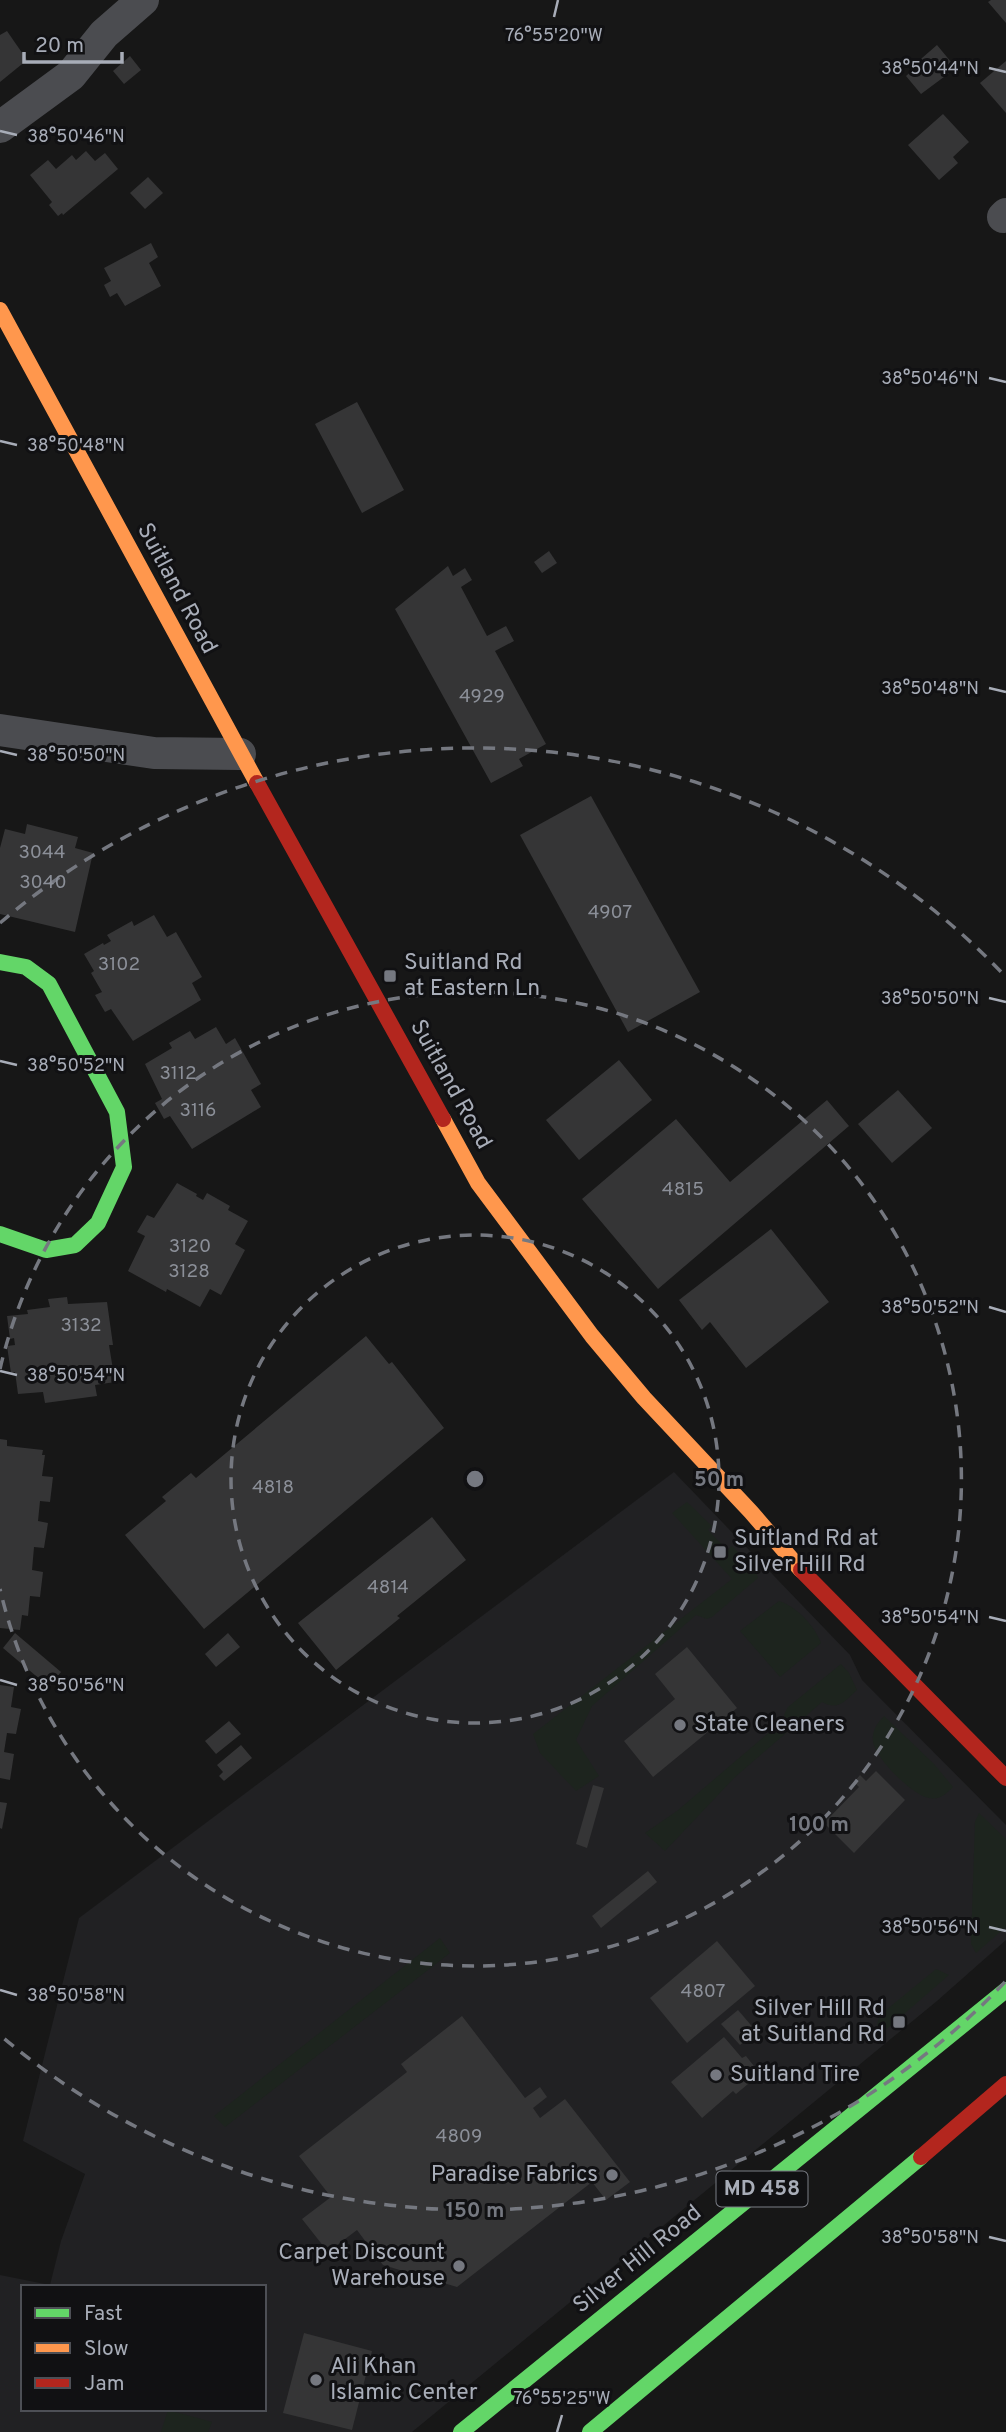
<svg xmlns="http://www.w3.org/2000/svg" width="1006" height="2432" viewBox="0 0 1006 2432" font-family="Overpass,sans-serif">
	<rect width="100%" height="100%" fill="#171717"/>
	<path fill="#212123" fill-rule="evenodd" d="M674,1472l176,183 12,25 144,145v115l-69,61 -525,431h-412v-157l50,10 11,-44 24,-67 -62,-33 56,-223zM23,2287h241v122h-241z"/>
	<g fill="#1d241e">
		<polygon points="687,1502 712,1526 708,1530 727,1550 732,1546 755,1569 758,1578 712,1617 707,1619 696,1615 592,1706 576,1740 599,1776 576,1791 540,1753 533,1734 732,1579 672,1513"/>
		<path d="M779,1601c18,6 35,24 42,42l-41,34 -40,-46z"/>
		<path d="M841,1664l8,9 8,17c-12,11 -19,21 -35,12l-88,76 -69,73 -20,-18 32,-22 109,-93 -2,-3 4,-8z"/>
		<path d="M884,1716l50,48 19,23c-7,7 -13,13 -24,11 -16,-2 -55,-41 -56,-57 -1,-11 4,-17 11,-25z"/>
		<polygon points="979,1813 1006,1839 1006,1927 976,1953 971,1944 975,1822"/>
		<polygon points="440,1938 450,1953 225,2127 214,2116"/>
		<polygon points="936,1969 949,1975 881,2034 877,2025 880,2015"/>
		<polygon points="168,2410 212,2422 208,2432 161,2432"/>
	</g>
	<g fill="#353536">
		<polygon points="991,0 1006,0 1006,23 988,2"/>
		<polygon points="7,31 27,60 0,82 0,35"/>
		<polygon points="937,45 956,68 921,94 906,76 916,67 914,65"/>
		<polygon points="130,56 141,70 124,84 113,71"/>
		<polygon points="1006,61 1006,113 980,83"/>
		<polygon points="943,114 969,142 953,157 958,163 939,180 908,145"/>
		<polygon points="86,151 95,161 105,153 118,169 63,215 62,213 58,216 49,205 52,202 30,175 48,160 56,169 72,155 76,160"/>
		<polygon points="148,177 163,193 145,209 130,193"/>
		<polygon points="151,243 158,257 149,263 161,286 125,306 117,293 110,297 104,285 111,281 104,268"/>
		<polygon points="357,402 404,490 362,513 315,424"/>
		<polygon points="549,551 557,563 542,573 534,562"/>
		<polygon points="448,566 453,576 465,568 472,580 461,587 487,636 506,626 514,641 495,651 546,744 519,759 523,766 491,783 395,609"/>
		<polygon points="591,796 700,992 628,1032 520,835"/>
		<polygon points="27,824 78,837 75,848 93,853 75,932 0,914 0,848 5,829 25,834"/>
		<polygon points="154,915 167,937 176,932 202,977 192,983 201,1000 133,1041 111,1009 105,1012 95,995 102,992 91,973 94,971 84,954 103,943 104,945 111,941 107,935 132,921 134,926"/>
		<polygon points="216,1027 226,1044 235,1038 261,1084 251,1090 261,1107 192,1149 170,1116 164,1119 155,1103 162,1099 145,1064 172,1048 169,1043 190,1031 195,1039"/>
		<polygon points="619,1060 652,1100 579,1160 546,1120"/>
		<polygon points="898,1090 932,1128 892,1163 858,1124"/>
		<polygon points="827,1100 849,1126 658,1289 582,1199 676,1119 730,1182"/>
		<polygon points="177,1183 197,1194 196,1196 203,1200 207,1193 230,1206 228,1210 248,1221 235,1244 245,1250 221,1295 210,1289 200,1307 167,1289 166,1292 128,1271 145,1236 137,1232 147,1215 154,1218"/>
		<polygon points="771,1229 829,1302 746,1368 710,1322 702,1330 679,1300"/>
		<polygon points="67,1297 68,1304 107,1302 113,1345 109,1345 115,1382 95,1385 97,1396 45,1403 43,1392 18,1394 15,1372 11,1373 7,1346 15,1345 14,1338 10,1339 7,1316 28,1314 27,1310 50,1307 48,1299"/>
		<polygon points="366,1336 389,1364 392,1362 444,1428 204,1629 125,1535 166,1501 162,1497 191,1473 196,1478"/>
		<polygon points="0,1439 7,1440 7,1446 43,1450 42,1455 45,1455 42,1476 53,1477 50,1502 40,1501 38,1521 48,1523 44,1548 34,1547 32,1570 43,1572 40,1597 30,1596 28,1616 22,1615 20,1630 0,1628"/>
		<polygon points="432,1517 466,1560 397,1616 400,1618 336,1670 298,1623"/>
		<polygon points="15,1633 61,1672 49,1687 3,1648"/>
		<polygon points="228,1633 240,1647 216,1667 205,1654"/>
		<polygon points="687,1647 737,1708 653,1777 624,1741 675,1699 655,1674"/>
		<polygon points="0,1685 14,1687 11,1707 21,1709 16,1734 7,1733 4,1752 14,1754 10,1780 0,1778"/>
		<polygon points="229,1721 241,1734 216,1754 205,1741"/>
		<polygon points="241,1745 252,1758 224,1781 219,1776 223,1772 217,1765"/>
		<polygon points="876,1771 905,1800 854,1853 824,1823 859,1787 854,1782 860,1775 866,1781"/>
		<polygon points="593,1785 604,1788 587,1848 576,1844"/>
		<polygon points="0,1802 7,1803 2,1829 0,1828"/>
		<polygon points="648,1871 657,1882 601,1928 592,1916"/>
		<polygon points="717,1941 755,1986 687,2043 650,1998"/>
		<polygon points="738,2010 756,2031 740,2045 721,2024"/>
		<polygon points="462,2016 525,2098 540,2087 547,2097 533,2108 540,2118 565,2099 630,2182 606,2200 592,2182 457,2287 383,2265 357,2230 328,2252 302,2219 331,2197 299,2156 407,2072 401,2064"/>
		<polygon points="724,2037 742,2058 746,2056 757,2070 754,2079 736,2094 733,2091 702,2118 671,2082"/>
		<polygon points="304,2333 372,2351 352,2430 283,2413"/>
	</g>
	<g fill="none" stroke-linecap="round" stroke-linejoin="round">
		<g stroke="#4b4c50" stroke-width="32">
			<polyline points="0,127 71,75 104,34 143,0"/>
			<polyline points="1003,217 1006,214"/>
			<polyline points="0,730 154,753 240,754"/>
		</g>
		<g stroke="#63d668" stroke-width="16">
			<polyline points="0,962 26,967 49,984 117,1112 124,1167 98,1223 75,1245 46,1250 0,1234"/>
			<polyline points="461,2432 1006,1990"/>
			<polyline points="590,2432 921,2157"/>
		</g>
		<g stroke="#ff974d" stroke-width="16">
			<polyline points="0,310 257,783"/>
			<polyline points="443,1119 478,1183 592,1336 644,1398 751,1512 801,1570"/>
		</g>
		<g stroke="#b3261e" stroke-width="16">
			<polyline points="257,783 443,1119"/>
			<polyline points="801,1570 1006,1778"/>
			<polyline points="921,2157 1006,2084"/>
		</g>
	</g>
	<path fill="none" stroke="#a8adb8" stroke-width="2.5" d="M554,17l4,-17M989,68l17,4M0,131l17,4M989,378l17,4M0,441l17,4M989,688l17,4M0,751l17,4M989,998l17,4M0,1061l17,4M989,1307l17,5M0,1371l17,4M989,1617l17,4M0,1680l17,5M989,1927l17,4M0,1990l17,5M989,2237l17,4M557,2432l5,-17"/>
	<g fill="none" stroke="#757880" stroke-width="3.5" stroke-dasharray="12 9">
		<circle cx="475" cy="1479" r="244"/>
		<path d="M0 1369A487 487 0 1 1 0 1589"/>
		<path d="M1005 1982A731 731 0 0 1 0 2035M0 923A731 731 0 0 1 1005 976"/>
	</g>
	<g fill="#757880" stroke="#111113" stroke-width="2.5">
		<rect x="383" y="969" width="14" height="14" rx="3.5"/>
		<rect x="713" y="1545" width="14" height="14" rx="3.5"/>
		<circle cx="680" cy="1725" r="7"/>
		<rect x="892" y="2015" width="14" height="14" rx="3.5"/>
		<circle cx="716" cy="2075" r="7"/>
		<circle cx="612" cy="2175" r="7"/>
		<circle cx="459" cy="2266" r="7"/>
		<circle cx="316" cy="2380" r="7"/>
	</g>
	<g text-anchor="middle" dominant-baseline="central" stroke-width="6" stroke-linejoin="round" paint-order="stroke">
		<g font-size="19" fill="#8b8f98">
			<text x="482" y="697">4929</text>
			<text x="42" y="853">3044</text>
			<text x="43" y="883">3040</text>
			<text x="610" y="913">4907</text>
			<text x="119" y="965">3102</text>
			<text x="178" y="1074">3112</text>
			<text x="198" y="1111">3116</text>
			<text x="683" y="1190">4815</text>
			<text x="190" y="1247">3120</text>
			<text x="189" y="1272">3128</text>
			<text x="81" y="1326">3132</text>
			<text x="273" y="1488">4818</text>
			<text x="388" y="1588">4814</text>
			<text x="703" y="1992">4807</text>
			<text x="459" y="2137">4809</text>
		</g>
		<rect fill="#111113" stroke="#7b7e86" stroke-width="2" x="716.5" y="2171.5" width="91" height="35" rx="5"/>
		<g font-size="21" font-weight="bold" fill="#a8adb8">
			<text x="762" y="2189">MD 458</text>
		</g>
		<g font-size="23" fill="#a8adb8" stroke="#111113">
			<text transform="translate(176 589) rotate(62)">Suitland Road</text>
			<text transform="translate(450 1085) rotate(61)">Suitland Road</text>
			<text transform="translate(638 2260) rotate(-39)">Silver Hill Road</text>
		</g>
		<g font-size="23" fill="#a8adb8" stroke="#111113" text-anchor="start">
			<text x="404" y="963">Suitland Rd<tspan x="404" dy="26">at Eastern Ln</tspan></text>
			<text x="734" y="1539">Suitland Rd at<tspan x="734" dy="26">Silver Hill Rd</tspan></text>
			<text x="694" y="1725">State Cleaners</text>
			<text x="885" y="2009" text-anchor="end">Silver Hill Rd<tspan x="885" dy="26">at Suitland Rd</tspan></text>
			<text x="730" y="2075">Suitland Tire</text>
			<text x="598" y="2175" text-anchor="end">Paradise Fabrics</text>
			<text x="445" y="2253" text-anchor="end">Carpet Discount<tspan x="445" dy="26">Warehouse</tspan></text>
			<text x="330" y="2367">Ali Khan<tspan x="330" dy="26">Islamic Center</tspan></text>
		</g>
	</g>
	<g font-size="18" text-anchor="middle" fill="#a8adb8" stroke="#111113" stroke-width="6" stroke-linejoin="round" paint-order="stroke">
		<text x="554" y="41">76°55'20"W</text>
		<text x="930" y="74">38°50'44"N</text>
		<text x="76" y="142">38°50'46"N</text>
		<text x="930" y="384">38°50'46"N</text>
		<text x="76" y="451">38°50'48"N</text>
		<text x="930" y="694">38°50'48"N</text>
		<text x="76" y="761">38°50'50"N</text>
		<text x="930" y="1004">38°50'50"N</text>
		<text x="76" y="1071">38°50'52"N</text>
		<text x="930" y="1313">38°50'52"N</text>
		<text x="76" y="1381">38°50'54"N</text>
		<text x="930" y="1623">38°50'54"N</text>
		<text x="76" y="1691">38°50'56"N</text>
		<text x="930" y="1933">38°50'56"N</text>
		<text x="76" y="2001">38°50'58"N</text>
		<text x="930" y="2243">38°50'58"N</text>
		<text x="562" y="2404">76°55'25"W</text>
	</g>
	<circle cx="475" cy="1479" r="10" fill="#757880" stroke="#111113" stroke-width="3.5"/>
	<g font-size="21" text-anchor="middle" font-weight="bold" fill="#757880" stroke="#111113" stroke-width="6" stroke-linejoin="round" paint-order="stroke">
		<text x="719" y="1486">50 m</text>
		<text x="819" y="1831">100 m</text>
		<text x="475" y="2217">150 m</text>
	</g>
	<rect x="21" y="2285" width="245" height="126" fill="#111113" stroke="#4d4f55" stroke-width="2"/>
	<rect x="35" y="2308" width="35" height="10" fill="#63d668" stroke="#4d4f55" stroke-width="2"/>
	<text x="84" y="2320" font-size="21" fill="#a8adb8">Fast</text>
	<rect x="35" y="2343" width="35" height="10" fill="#ff974d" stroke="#4d4f55" stroke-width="2"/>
	<text x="84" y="2355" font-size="21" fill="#a8adb8">Slow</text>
	<rect x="35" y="2378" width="35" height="10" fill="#b3261e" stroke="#4d4f55" stroke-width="2"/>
	<text x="84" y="2390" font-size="21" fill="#a8adb8">Jam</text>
	<path d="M24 52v10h98v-10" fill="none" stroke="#a8adb8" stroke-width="3.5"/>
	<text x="35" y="52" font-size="21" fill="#a8adb8" stroke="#111113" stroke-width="5" paint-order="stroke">20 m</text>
</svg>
